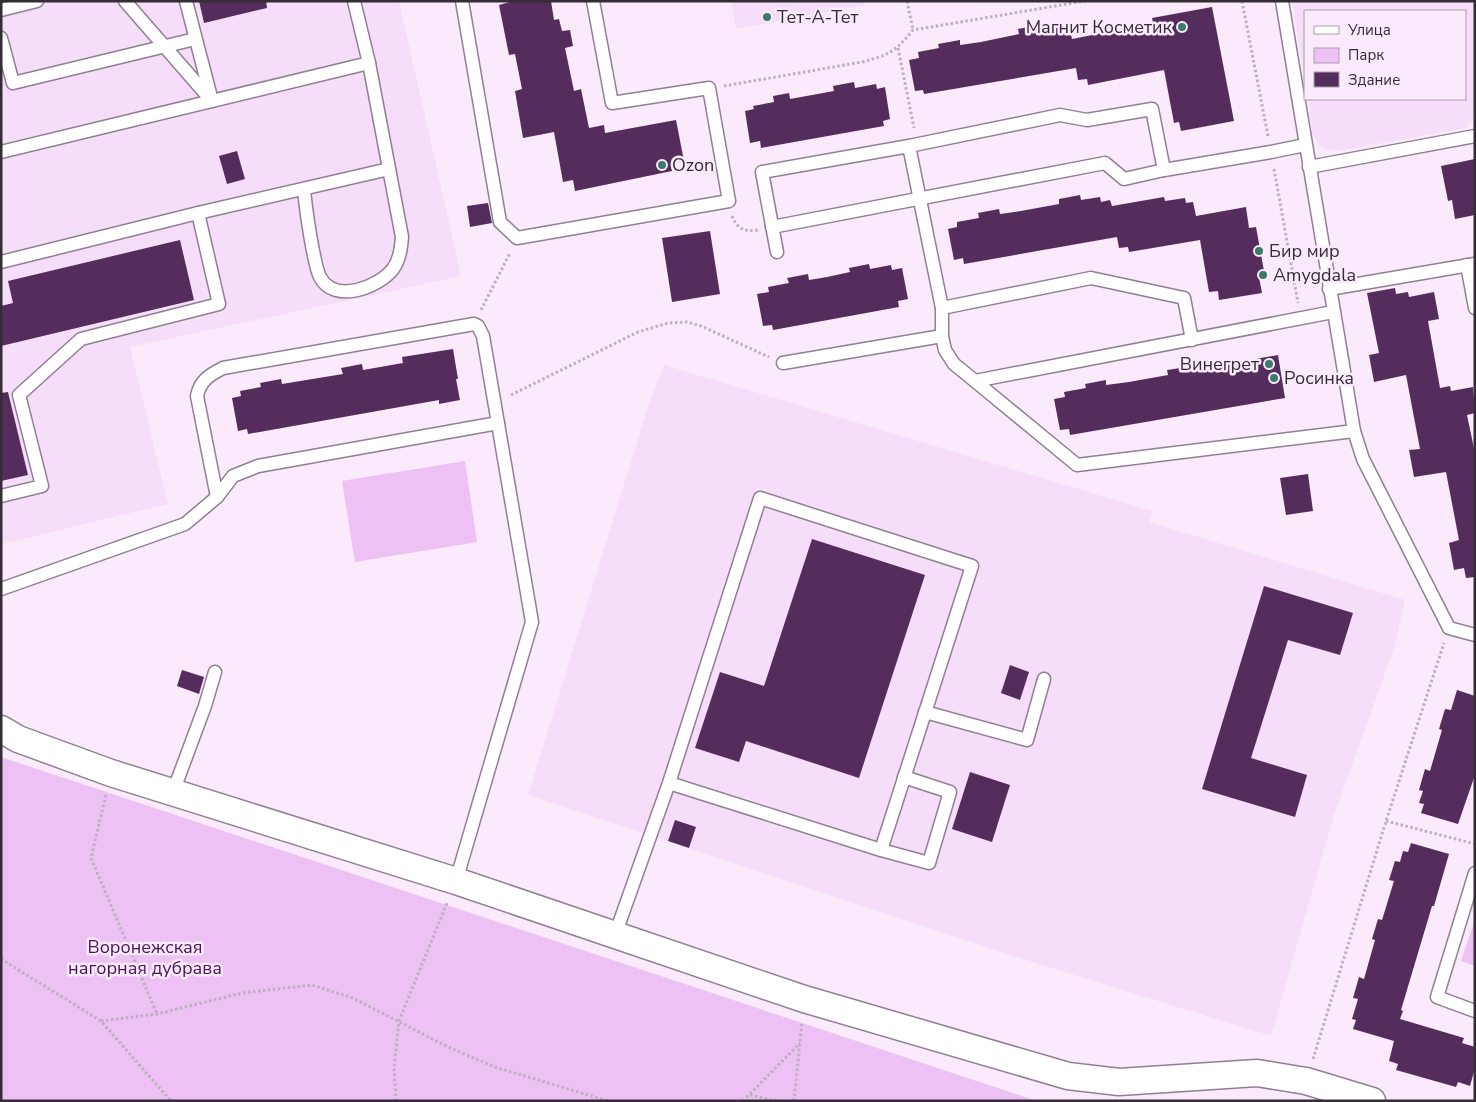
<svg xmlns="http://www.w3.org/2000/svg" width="1476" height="1102" viewBox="0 0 1476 1102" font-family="'Nunito Sans',sans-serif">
	<rect width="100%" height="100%" fill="#faeafc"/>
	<g fill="#f6ddf9">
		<polygon points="1,1 399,1 461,276 130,347 168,504 1,544"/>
		<polygon points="731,1 865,1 865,5 736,29"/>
		<polygon points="1292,1 1475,1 1475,116 1466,128 1337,151 1321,147 1313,135 1308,99 1465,99 1465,11 1305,11 1305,81"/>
		<polygon points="664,365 1152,511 1149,522 1405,600 1394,648 1334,815 1271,1036 1007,954 528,795 648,407"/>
	</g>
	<g fill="#eec1f5">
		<polygon points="465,461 477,542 355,562 342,481"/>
		<polygon points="1,757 1037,1101 1,1101"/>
		<polygon points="1474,923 1475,923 1475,966 1461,961"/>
	</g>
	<g fill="#552d5c">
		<polygon points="199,1 266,1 267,8 204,23"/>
		<polygon points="514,1 551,1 554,20 559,19 562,31 570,30 573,46 565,48 574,91 581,89 589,128 604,125 605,133 676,120 684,161 671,163 672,171 575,191 573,180 563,182 554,132 523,138 515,91 522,89 515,54 509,55 499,5"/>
		<polygon points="1212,7 1234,121 1181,131 1179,122 1174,123 1164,70 1088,85 1087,79 1078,80 1076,68 924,94 923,90 915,91 909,60 919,58 918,52 939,48 938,44 960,40 960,45 981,42 1019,34 1018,29 1039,25 1041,31 1061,27 1061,31 1070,30 1072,39 1153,23 1152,18"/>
		<polygon points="854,82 855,88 876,84 877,89 885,87 890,119 883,121 884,126 761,148 760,141 750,143 745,111 754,109 753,106 774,102 773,96 789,93 790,99 834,91 833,86"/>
		<polygon points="237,151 245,179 227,184 219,156"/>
		<polygon points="1475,159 1475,215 1455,219 1452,200 1448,201 1441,166"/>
		<polygon points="1080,195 1081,200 1100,197 1101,202 1110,200 1112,206 1164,197 1165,201 1185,198 1186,203 1193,202 1196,216 1246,207 1249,228 1256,227 1264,271 1258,272 1262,293 1219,300 1218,291 1209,292 1200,240 1129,252 1128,247 1119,248 1117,237 964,264 963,258 954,260 948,229 957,227 957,222 979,218 978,213 999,209 1000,214 1021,211 1059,204 1059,199"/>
		<polygon points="488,203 492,223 470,227 467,206"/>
		<polygon points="710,231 720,294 672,302 662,238"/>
		<polygon points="180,240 194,300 1,346 1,306 13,303 8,281"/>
		<polygon points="869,264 870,269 891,265 892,270 902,268 908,299 898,301 899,307 773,330 772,325 763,326 757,294 769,292 768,287 789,283 787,278 808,274 809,280 827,277 850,272 849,268"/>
		<polygon points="1395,288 1396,294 1408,292 1409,297 1434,292 1439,319 1428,321 1440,388 1450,386 1451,391 1473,387 1475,413 1467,415 1475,453 1475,577 1466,578 1464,568 1454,570 1449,543 1459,540 1446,472 1414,477 1409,450 1420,449 1406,375 1374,382 1369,355 1379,353 1367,293"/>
		<polygon points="453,349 458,379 456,379 460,400 439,404 439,400 248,434 247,429 238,431 232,398 241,396 240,391 261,387 260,383 281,379 282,384 343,374 341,368 362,364 363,370 403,363 402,357"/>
		<polygon points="1278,355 1285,398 1070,435 1069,429 1060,430 1054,399 1065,397 1064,392 1086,388 1085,384 1106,380 1106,385 1129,382 1168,375 1167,370 1187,367 1188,371"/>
		<polygon points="8,392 28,475 1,481 1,393"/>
		<polygon points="1308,474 1313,511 1286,515 1280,478"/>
		<polygon points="812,539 925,575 859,778 746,741 739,762 695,748 720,672 764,686"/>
		<polygon points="1264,586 1353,613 1340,655 1288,640 1251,758 1307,775 1295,817 1202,789"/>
		<polygon points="1010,665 1029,672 1020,700 1001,693"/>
		<polygon points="182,670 204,677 199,694 177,686"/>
		<polygon points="1457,690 1475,696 1475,775 1458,824 1421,813 1424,804 1419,803 1423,791 1419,790 1425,769 1430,771 1442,730 1439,729 1445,709 1451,710"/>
		<polygon points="970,772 1010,785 992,842 952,829"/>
		<polygon points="675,820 696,827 689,848 668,841"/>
		<polygon points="1411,843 1449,854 1434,906 1432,906 1401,1010 1403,1011 1400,1019 1464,1038 1462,1043 1475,1047 1475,1068 1470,1086 1458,1082 1456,1087 1396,1070 1398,1064 1389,1061 1394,1041 1353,1029 1356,1020 1352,1019 1358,999 1353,998 1359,977 1364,979 1375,940 1372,939 1378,919 1382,920 1394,881 1389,880 1395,861 1400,862 1403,851 1408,852"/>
	</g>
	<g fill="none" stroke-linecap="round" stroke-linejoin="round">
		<defs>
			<g id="service">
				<polyline points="125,1 212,101 186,1"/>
				<polyline points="462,1 500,222 517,238 729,201 709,88 612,103 593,1"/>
				<polyline points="1282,1 1354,431 1363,459 1449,628 1475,635"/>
				<polyline points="1,10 37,1"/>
				<polyline points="1,38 13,83 195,39"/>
				<polyline points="909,146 1060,115 1087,120 1152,109 1164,170 1271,152 1305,145"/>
				<polyline points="1,152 369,63 354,1"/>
				<polyline points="1309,167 1475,136"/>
				<path d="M304,190c2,20 5,40 9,61 2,8 3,18 7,26 14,27 58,11 73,-8 7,-10 8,-21 9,-32l-33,-174"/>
				<polyline points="772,227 1105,163 1124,179 1164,170"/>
				<polyline points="777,252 762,172 909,146 942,308 942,336 945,350 954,364 975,381 1333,312"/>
				<polyline points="1,262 198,213 389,169"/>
				<polyline points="1467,265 1475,308"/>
				<polyline points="1329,289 1475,264"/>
				<polyline points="942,308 1091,278 1184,298 1192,340"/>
				<polyline points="783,363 942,336"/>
				<polyline points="975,381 1077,465 1354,431"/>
				<polyline points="1,496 42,486 19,395 81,339 219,304 198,213"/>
				<path d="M217,497l-20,-101c3,-15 12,-21 26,-28l251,-44 4,2 5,10 49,286 -76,259"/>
				<polyline points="1,589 185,524 217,497 233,476 258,466 498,423"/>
				<polyline points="925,712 1027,740 1044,679"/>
				<polyline points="173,792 205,706 215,672"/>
				<polyline points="881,850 929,863 950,792 904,777"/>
				<polyline points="1475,873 1437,997 1475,1011"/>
				<polyline points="615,935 669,783 760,498 972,566 881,850 669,783"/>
			</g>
			<polyline id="minor" points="1,729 18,739 111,773 456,881 804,999 1068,1076 1119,1082 1257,1073 1306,1081 1372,1101"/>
		</defs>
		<use href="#service" stroke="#917f93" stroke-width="15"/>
		<use href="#minor" stroke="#917f93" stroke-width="29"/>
		<g stroke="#bdb0bf" stroke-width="3" stroke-dasharray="2.5 2.5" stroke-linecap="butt">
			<polyline points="907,1 913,30"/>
			<polyline points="1242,1 1268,136"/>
			<polyline points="898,48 914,128"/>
			<path d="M724,86l138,-24c27,-7 33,-10 51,-32l172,-29"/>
			<polyline points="1274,169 1298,303"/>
			<path d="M732,216c5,13 13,16 26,14"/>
			<polyline points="481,310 510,253"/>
			<polyline points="511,395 638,332 668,323 687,322 701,326 769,357"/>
			<polyline points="106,795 91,858 157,1014"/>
			<polyline points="1386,821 1475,844"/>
			<polyline points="1,959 101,1021 171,1101"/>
			<polyline points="101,1021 157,1014 242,993 312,985 353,998 448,1047 495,1067 608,1101"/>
			<polyline points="1313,1059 1386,821 1444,643"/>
			<polyline points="750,1095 776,1101"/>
			<polyline points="396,1101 394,1068 399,1021 447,903"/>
			<polyline points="743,1101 800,1043"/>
			<polyline points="794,1101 802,1022"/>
		</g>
		<use href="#service" stroke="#fff" stroke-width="12"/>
		<use href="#minor" stroke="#fff" stroke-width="26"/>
	</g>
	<g fill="#3c7b69" stroke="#faeafc" stroke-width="2">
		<circle cx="767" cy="17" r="5"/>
		<circle cx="1182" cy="27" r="5"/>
		<circle cx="662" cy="165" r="5"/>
		<circle cx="1259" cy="251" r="5"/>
		<circle cx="1263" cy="275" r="5"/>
		<circle cx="1269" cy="364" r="5"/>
		<circle cx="1274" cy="378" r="5"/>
	</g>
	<g text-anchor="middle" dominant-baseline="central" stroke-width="5" stroke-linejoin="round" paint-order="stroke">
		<g font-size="18" fill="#352d36" stroke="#faeafc" text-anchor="start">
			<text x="777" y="17">Тет-А-Тет</text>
			<text x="1172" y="27" text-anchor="end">Магнит Косметик</text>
			<text x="672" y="165">Ozon</text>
			<text x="1269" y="251">Бир мир</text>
			<text x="1273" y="275">Amygdala</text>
			<text x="1259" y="364" text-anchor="end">Винегрет</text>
			<text x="1284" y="378">Росинка</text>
		</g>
		<g font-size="18" fill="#4d1456" stroke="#faeafc">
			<text x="145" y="947">Воронежская<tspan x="145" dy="21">нагорная дубрава</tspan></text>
		</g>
	</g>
	<rect width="1476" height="1102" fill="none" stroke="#352d36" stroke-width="5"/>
	<rect x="1304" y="10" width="162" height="90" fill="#faeafc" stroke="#ab9ead"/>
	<rect x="1314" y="26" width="25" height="8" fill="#ffffff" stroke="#ab9ead"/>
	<text x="1348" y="35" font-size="15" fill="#352d36">Улица</text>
	<rect x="1314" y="48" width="25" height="15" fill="#eec1f5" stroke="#ab9ead"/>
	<text x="1348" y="60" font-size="15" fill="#352d36">Парк</text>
	<rect x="1314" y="72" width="25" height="15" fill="#552d5c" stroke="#ab9ead"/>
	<text x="1348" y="85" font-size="15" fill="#352d36">Здание</text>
</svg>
